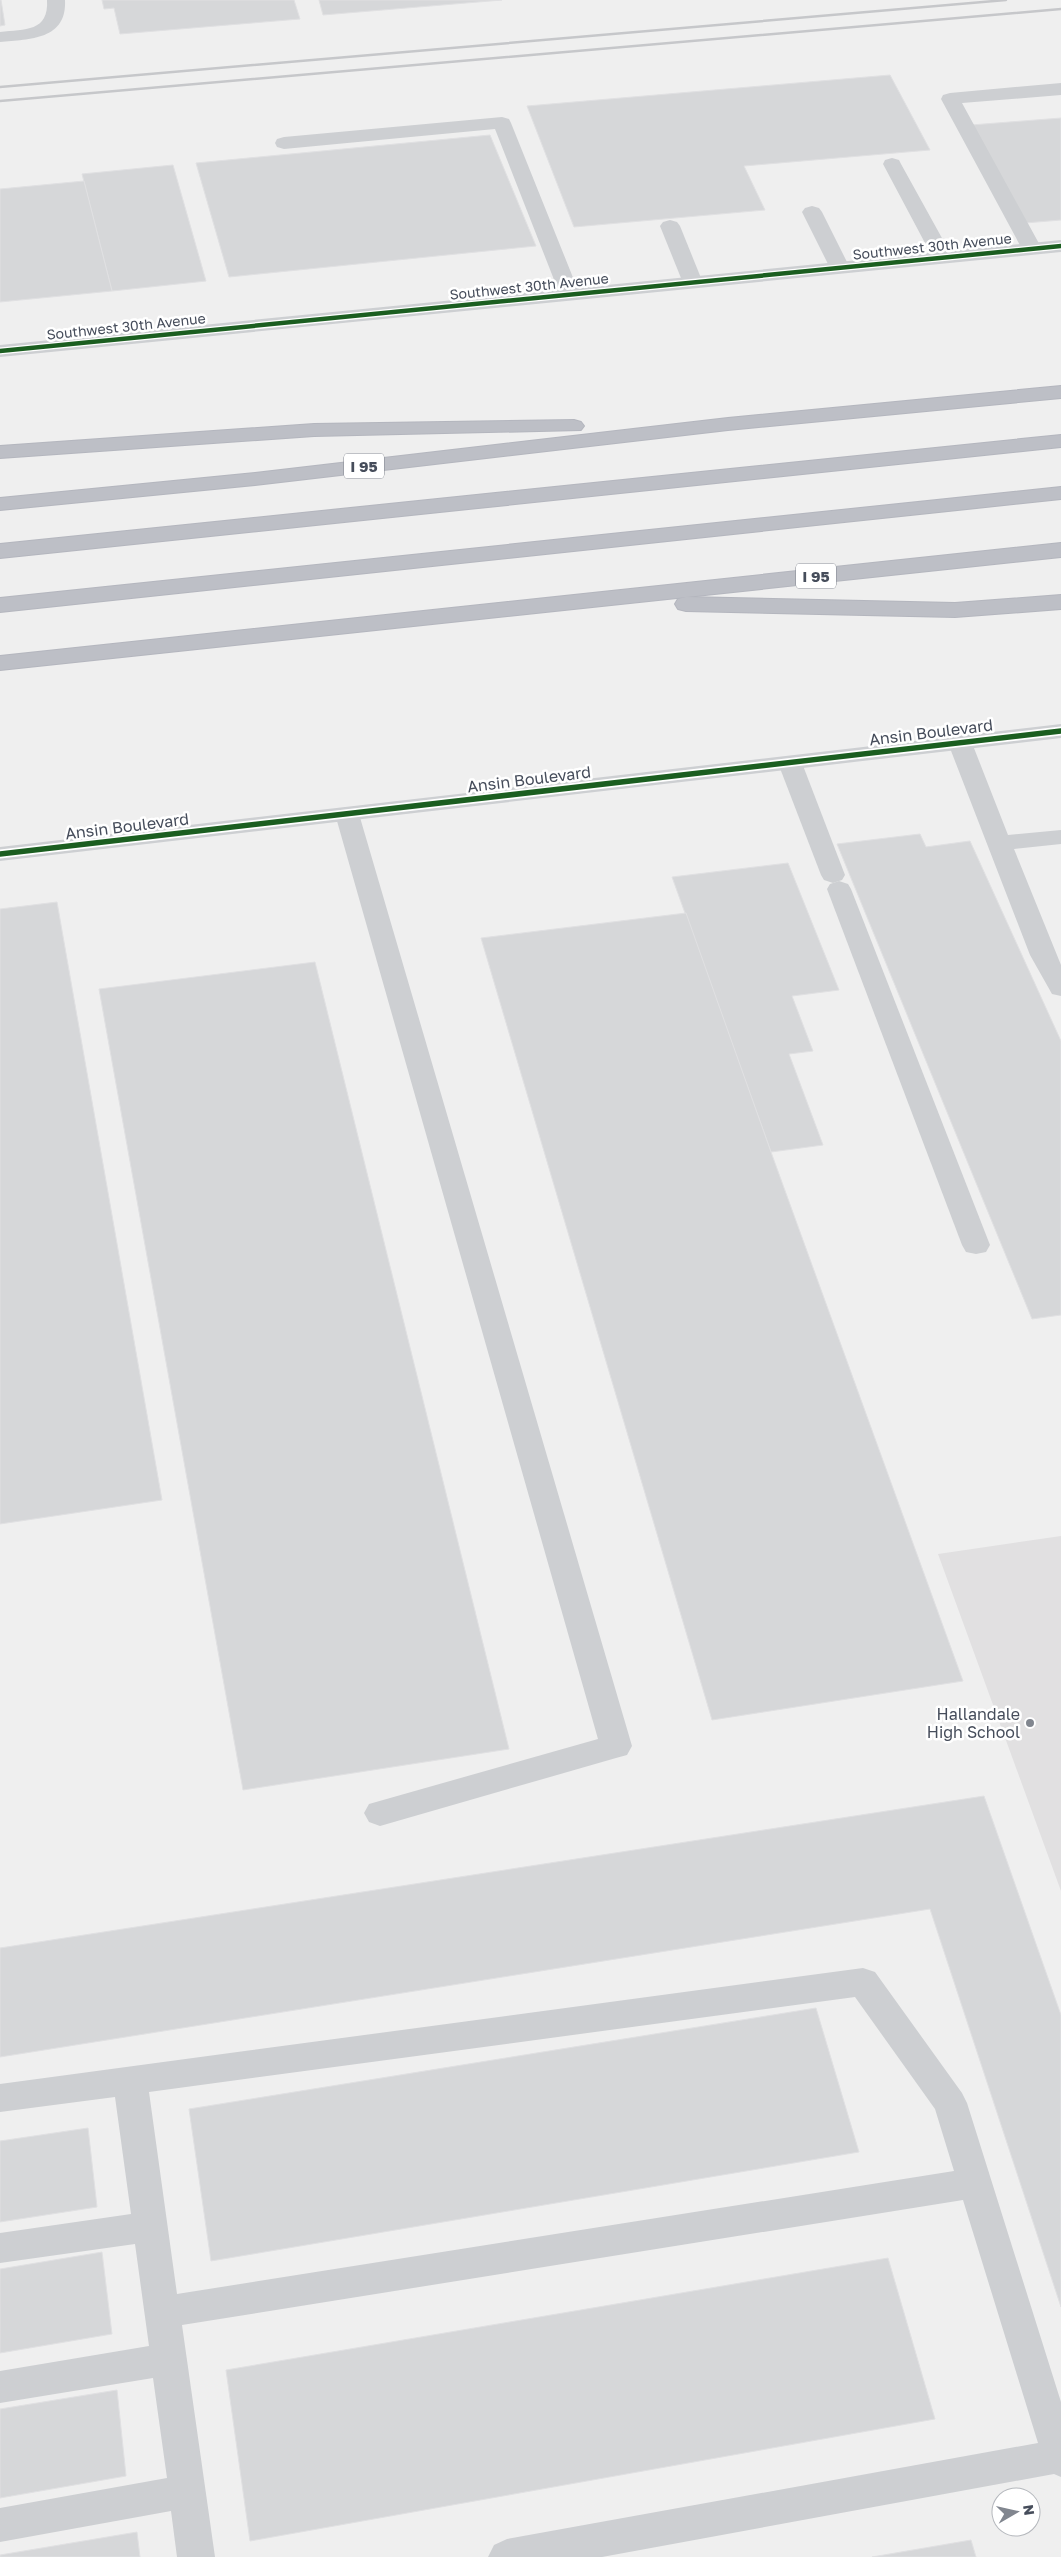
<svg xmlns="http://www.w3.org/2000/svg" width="1061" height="2557" viewBox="0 0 1061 2557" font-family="'Golos Text',sans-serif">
	<rect width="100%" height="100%" fill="#efefef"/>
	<polygon fill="#e1e0e1" points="1061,1536 1061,1891 938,1554"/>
	<g fill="#d6d7d9" stroke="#e0e0e2">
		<polygon points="0,0 1,0 5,25 0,26"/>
		<polygon points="102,0 294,0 300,19 120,34 114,8 104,9"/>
		<polygon points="319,0 502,0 323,15"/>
		<polygon points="890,75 930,150 744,166 765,210 574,227 527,106"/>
		<polygon points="1061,118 1061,220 1025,223 971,125"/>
		<polygon points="490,135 536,246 229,277 196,163"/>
		<polygon points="173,165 206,281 112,291 82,174"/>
		<polygon points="84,181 112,291 0,302 0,189"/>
		<polygon points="920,834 926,847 970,841 1061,1041 1061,1315 1032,1319 837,844"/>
		<polygon points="788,863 839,990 792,996 813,1051 789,1054 823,1145 771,1152 672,877"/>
		<polygon points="57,902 162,1500 0,1524 0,909"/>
		<polygon points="686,913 771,1152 963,1681 712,1720 481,938"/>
		<polygon points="315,962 509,1749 243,1790 99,989"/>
		<polygon points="984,1796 1061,2015 1061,2307 930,1909 0,2057 0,1948"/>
		<polygon points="816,2008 859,2152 211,2261 189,2109"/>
		<polygon points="88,2128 97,2207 0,2222 0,2141"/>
		<polygon points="102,2252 112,2334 0,2353 0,2269"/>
		<polygon points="888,2258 935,2419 250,2541 226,2370"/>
		<polygon points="117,2390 126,2476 0,2498 0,2409"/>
		<polygon points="137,2532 140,2557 0,2557 0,2555"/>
		<polygon points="971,2540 976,2557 872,2557"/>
	</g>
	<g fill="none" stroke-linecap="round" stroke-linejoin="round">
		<defs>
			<g id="motorway">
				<polygon points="1061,386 1061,398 728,430 255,485 0,510 0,498 255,473 728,418"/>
				<polygon points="574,420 581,422 584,426 581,430 314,436 0,458 0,446 314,424"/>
				<polygon points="1061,435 1061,447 0,558 0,544"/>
				<polygon points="1061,487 1061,499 0,612 0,598"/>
				<polygon points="1061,543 1061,557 0,670 0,656"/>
				<polygon points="1061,595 1061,609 955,617 686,611 678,609 675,604 678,599 686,597 955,603"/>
			</g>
		</defs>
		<use href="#motorway" stroke="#b4b6be" stroke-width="2"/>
		<g fill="#cdcfd2" fill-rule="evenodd">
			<path d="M47,0h18c2,40 -35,39 -65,42v-10c25,-3 49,0 47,-32z"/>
			<polygon points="1061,83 1061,95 962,103 1042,249 1039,253 1025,253 1022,249 941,99 943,95 950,93"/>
			<polygon points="502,117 509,119 511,123 580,295 577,299 563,299 560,295 495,129 284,149 277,147 275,143 277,139 284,137"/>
			<polygon points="892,158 899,160 901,164 953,258 950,262 936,262 933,258 883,164 885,160"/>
			<polygon points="812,206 819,208 822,212 850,268 847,272 833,272 830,268 802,212 805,208"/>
			<polygon points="670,220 677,222 680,226 703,283 700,287 686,287 683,283 660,226 663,222"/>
			<polygon points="960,736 968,738 972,743 1008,835 1061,830 1061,844 1014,849 1061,965 1061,996 1052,994 1030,955 948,743 952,738"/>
			<polygon points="790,756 798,758 802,763 845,875 842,880 833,883 824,880 821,875 778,763 782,758"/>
			<polygon points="347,807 355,809 359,814 632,1746 627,1755 616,1758 380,1826 369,1822 364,1813 369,1804 598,1739 335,814 339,809"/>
			<polygon points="839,881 848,884 851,889 990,1245 986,1252 976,1254 966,1252 962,1245 827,889 830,884"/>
			<path d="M863,1968l12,4 87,121 5,10 94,299v75l-7,-3 -452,83h-114l6,-12 13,-6 531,-96 -75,-243 -781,125 33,232h-38l-6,-46 -171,31v-34l167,-30 -14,-100 -153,25v-32l149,-25 -14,-102 -135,19v-30l131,-19 -16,-117 -115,15v-28zM855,1997l80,112 19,62 -777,123 -28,-202z"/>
		</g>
		<g fill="#cdcfd2" fill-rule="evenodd">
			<polygon points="1061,240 1061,252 0,357 0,345"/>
			<polygon points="1061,724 1061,738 0,861 0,847"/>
		</g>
		<use href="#motorway" fill="#bdbfc6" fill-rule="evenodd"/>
		<g stroke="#c6c7ca" stroke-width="2.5">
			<polyline points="0,87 1006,0"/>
			<polyline points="0,101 1061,9"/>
		</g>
		<defs>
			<polyline id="cycleway-far1" points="0,351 1061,246"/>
			<polyline id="cycleway" points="0,854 1061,731"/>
		</defs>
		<use href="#cycleway-far1" stroke="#fff" stroke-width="7"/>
		<use href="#cycleway" stroke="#fff" stroke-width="9"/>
		<use href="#cycleway-far1" stroke="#1b5e20" stroke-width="4.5"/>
		<use href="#cycleway" stroke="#1b5e20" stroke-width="5.5"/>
	</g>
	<circle fill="#81868f" stroke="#fff" stroke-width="2" cx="1030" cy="1723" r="5"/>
	<g text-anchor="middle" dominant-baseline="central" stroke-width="5" stroke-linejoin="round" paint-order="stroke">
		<g font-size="14" fill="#464d5b" stroke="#fff">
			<text transform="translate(932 246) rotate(-6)">Southwest 30th Avenue</text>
			<text transform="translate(529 286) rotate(-6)">Southwest 30th Avenue</text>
			<text transform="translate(126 326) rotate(-6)">Southwest 30th Avenue</text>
		</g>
		<g fill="#fff" stroke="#7e828c" stroke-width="1">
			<rect x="344" y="453.5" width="40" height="25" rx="4"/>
			<rect x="796" y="563.5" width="40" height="25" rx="4"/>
		</g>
		<g font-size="15" font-weight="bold" fill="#464d5b">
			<text x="364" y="466">I 95</text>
			<text x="816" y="576">I 95</text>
		</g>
		<g font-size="16" fill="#464d5b" stroke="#fff">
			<text transform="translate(931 732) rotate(-7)">Ansin Boulevard</text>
			<text transform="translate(529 779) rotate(-7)">Ansin Boulevard</text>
			<text transform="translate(127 826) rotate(-7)">Ansin Boulevard</text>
		</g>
		<g font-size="16" fill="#464d5b" stroke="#fff" text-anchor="end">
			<text x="1020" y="1714">Hallandale<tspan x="1020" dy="18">High School</tspan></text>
		</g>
	</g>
	<g transform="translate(1016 2512) rotate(81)"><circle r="24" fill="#ffffff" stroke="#b5b8bd"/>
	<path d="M0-4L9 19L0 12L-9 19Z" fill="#81868f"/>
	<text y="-8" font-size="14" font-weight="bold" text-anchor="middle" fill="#464d5b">N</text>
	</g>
</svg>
